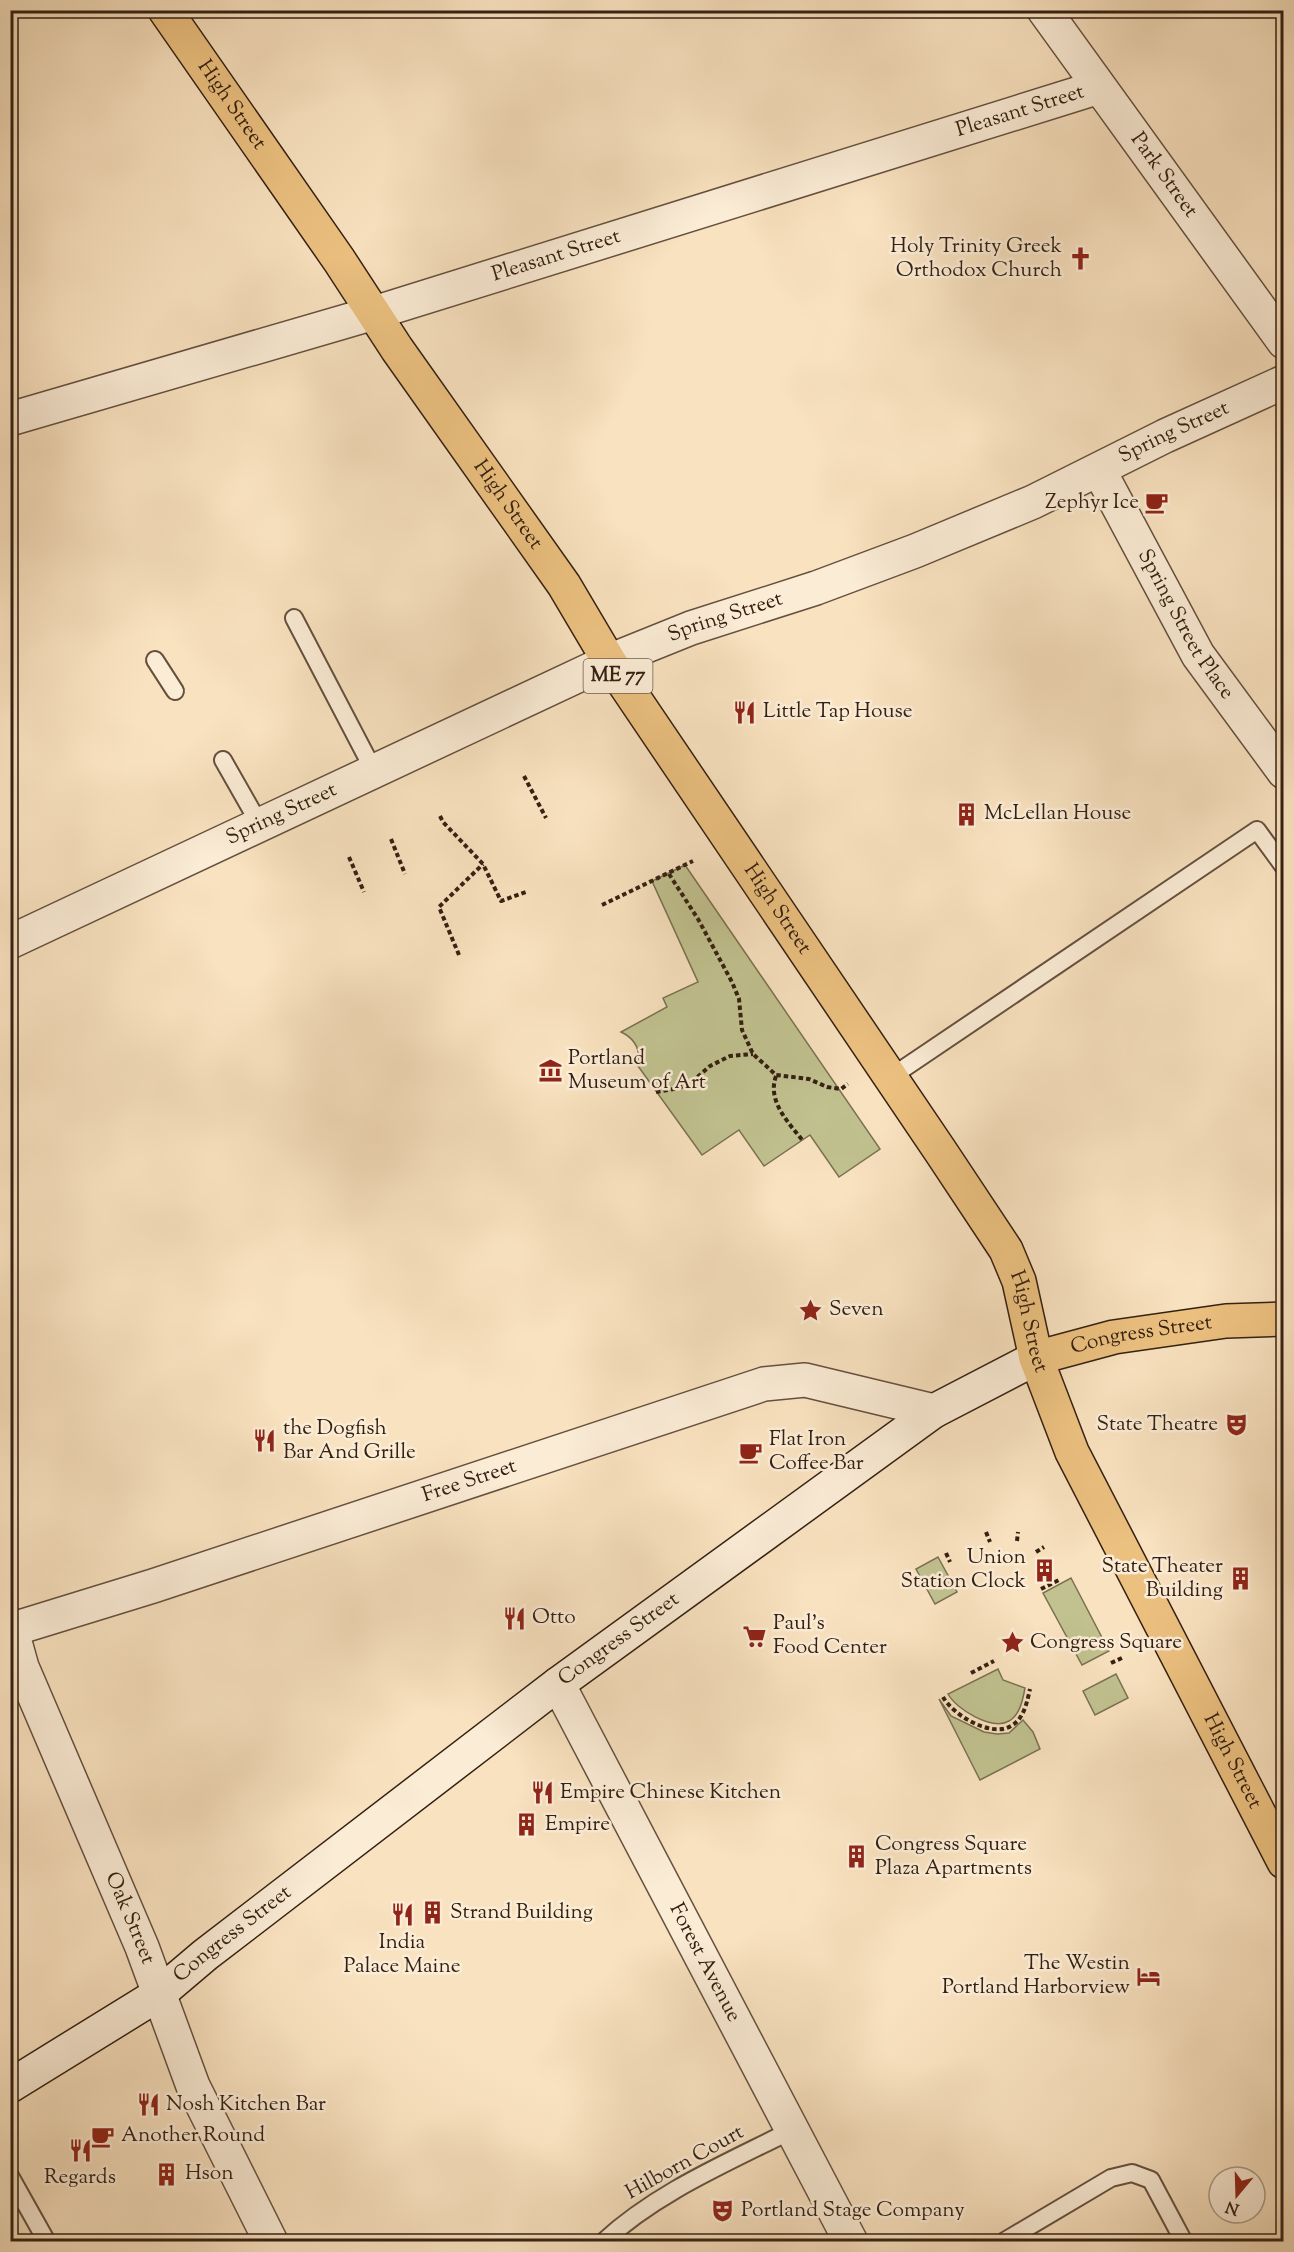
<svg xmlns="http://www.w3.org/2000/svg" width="1294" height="2252" viewBox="0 0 1294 2252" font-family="'Sorts Mill Goudy',serif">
	<rect width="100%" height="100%" fill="#f9e2c0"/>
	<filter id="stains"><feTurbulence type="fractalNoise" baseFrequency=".00333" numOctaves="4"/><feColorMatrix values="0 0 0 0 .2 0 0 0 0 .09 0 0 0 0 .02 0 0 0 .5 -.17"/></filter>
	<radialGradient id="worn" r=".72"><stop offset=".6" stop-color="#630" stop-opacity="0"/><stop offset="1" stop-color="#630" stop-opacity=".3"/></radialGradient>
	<g fill="#c1c290" stroke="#7a7151" stroke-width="1.5">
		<path d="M685,865l195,284 -41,28 -29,-42 -46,31 -25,-36 -37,25 -64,-89c3,-16 -2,-27 -17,-34l46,-25 -4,-9 35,-16 -46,-101z"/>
		<polygon points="938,1557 957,1592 935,1604 916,1569"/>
		<polygon points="1071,1578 1109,1651 1082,1665 1043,1593"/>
		<path d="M998,1669l5,11 22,8c-2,11 -5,27 -16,33 -17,10 -53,-12 -61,-27z"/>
		<polygon points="1116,1674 1128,1698 1095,1715 1083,1691"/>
		<polygon points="939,1699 951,1716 984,1732 997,1734 1009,1733 1023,1720 1033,1732 1040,1749 980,1780"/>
	</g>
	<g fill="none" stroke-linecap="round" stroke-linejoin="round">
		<defs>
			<g id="service">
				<polyline points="294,618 374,771"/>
				<polyline points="155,660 175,691"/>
				<polyline points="223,760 260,825"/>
				<polyline points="891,1077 1257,830 1284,867"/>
				<polyline points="10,2176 47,2242"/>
				<path d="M603,2242c54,-50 124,-79 189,-112"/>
				<polyline points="1003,2242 1111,2178 1132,2173 1151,2180 1184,2242"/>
			</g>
			<g id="minor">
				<path id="s1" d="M1044,10l240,332"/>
				<path id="s2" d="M10,419l364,-106 725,-226"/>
				<path id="s3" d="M1099,470l99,185 86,117"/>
				<path id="s4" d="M10,1624l12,43 120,280 51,139 78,156"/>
				<path id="s5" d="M10,1630l143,-44 611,-202 41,-4 129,31"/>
			</g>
			<g id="tertiary">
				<path id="s6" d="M10,942l599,-281 82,-33 125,-40 99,-37 118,-49 132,-66 119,-54"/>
				<path id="s7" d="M558,1684l293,558"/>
			</g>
			<g id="secondary">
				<path id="s8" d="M10,2086l149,-92 46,-39 353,-271 376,-273 102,-53"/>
			</g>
			<g id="primary">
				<path id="s9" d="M165,10l174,250 58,89 167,236 45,76 332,491 65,98 13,31 17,77 36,94 212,410"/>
				<path id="s10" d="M1036,1358l78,-21 112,-16 58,-2"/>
			</g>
		</defs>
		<use href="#service" stroke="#65503e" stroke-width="20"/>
		<use href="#minor" stroke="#65503e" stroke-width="36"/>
		<use href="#tertiary" stroke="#65503e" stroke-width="36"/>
		<use href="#secondary" stroke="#342012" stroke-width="36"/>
		<use href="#primary" stroke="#342012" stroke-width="36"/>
		<g stroke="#342012" stroke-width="4" stroke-dasharray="4.5 3" stroke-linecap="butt">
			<polyline points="524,776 546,818"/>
			<polyline points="440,816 443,822 483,864 501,901 526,892"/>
			<polyline points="391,839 405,874"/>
			<polyline points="349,857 364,892"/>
			<polyline points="669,874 698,919 732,982 739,999 742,1030 753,1054 776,1075 809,1079 827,1087 841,1089 848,1084"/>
			<polyline points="602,905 693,861"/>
			<polyline points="459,955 439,907 483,864"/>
			<path d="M776,1076c-9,25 12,46 27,65"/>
			<polyline points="656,1092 679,1088 693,1081 710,1066 730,1056 753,1054"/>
			<polyline points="986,1532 990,1542"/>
			<polyline points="1017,1541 1018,1532"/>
			<polyline points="1036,1552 1044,1547"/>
			<polyline points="946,1553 950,1562"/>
			<polyline points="1041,1589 1061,1579"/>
			<polyline points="1111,1663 1122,1658"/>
			<polyline points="971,1673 994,1661"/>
			<path d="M943,1697c10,18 48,41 68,29 13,-7 16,-24 19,-37"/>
		</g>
		<use href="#service" stroke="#fbecd6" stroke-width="16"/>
		<use href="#minor" stroke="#fbecd6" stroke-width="33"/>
		<use href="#tertiary" stroke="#fbecd6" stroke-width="33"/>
		<use href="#secondary" stroke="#fbecd6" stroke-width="33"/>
		<use href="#primary" stroke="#ecc180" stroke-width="33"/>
	</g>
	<defs>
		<symbol id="church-bare" viewBox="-9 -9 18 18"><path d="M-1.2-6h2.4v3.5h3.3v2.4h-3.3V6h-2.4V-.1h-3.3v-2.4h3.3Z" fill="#8f2418" stroke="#fbecd6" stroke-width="2.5" paint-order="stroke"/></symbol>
		<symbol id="cafe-bare" viewBox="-9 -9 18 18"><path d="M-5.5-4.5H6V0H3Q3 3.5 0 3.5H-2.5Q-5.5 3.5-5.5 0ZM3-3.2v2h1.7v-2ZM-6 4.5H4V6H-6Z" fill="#8f2418" stroke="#fbecd6" stroke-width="2.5" paint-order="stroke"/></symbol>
		<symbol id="restaurant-bare" viewBox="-9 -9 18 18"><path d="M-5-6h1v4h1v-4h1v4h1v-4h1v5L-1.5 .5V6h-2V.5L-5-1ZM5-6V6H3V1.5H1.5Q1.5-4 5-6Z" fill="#8f2418" stroke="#fbecd6" stroke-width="2.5" paint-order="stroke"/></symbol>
		<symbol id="building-bare" viewBox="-9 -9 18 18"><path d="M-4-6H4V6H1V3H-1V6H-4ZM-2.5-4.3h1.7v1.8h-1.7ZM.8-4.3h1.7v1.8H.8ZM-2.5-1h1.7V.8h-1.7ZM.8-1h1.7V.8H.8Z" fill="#8f2418" stroke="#fbecd6" stroke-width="2.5" paint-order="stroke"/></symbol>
		<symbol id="museum-bare" viewBox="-9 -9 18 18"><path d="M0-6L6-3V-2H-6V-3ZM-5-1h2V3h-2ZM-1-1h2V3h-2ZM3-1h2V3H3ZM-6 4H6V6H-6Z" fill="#8f2418" stroke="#fbecd6" stroke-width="2.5" paint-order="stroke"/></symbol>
		<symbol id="sight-bare" viewBox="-9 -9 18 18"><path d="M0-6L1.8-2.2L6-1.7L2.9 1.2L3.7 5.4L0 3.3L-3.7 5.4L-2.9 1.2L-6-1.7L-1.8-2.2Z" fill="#8f2418" stroke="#fbecd6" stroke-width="2.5" paint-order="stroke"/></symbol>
		<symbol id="theatre-bare" viewBox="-9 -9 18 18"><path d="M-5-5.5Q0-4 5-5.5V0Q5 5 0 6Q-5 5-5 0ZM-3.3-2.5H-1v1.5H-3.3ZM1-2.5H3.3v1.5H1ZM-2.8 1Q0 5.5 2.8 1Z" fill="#8f2418" stroke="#fbecd6" stroke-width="2.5" paint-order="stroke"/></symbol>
		<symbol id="supermarket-bare" viewBox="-9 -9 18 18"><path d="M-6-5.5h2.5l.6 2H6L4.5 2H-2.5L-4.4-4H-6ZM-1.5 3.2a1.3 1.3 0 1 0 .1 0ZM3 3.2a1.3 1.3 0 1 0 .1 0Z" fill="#8f2418" stroke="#fbecd6" stroke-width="2.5" paint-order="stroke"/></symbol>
		<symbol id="hotel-bare" viewBox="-9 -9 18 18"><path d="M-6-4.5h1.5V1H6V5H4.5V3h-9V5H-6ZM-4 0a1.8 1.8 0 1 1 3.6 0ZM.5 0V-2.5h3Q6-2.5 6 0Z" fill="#8f2418" stroke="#fbecd6" stroke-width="2.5" paint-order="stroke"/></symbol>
	</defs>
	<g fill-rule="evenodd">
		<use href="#church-bare" x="1064" y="242" width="33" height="33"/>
		<use href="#cafe-bare" x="1140" y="486" width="33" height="33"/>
		<use href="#restaurant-bare" x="728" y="696" width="33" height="33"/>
		<use href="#building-bare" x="950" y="798" width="33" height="33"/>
		<use href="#museum-bare" x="534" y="1054" width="33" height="33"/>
		<use href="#sight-bare" x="794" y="1294" width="33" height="33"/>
		<use href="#theatre-bare" x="1220" y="1408" width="33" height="33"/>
		<use href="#restaurant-bare" x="248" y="1424" width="33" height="33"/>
		<use href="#cafe-bare" x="734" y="1436" width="33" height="33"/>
		<use href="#building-bare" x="1028" y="1554" width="33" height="33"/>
		<use href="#building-bare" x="1224" y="1562" width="33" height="33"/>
		<use href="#restaurant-bare" x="498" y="1602" width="33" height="33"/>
		<use href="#supermarket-bare" x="738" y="1620" width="33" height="33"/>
		<use href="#sight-bare" x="996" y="1626" width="33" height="33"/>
		<use href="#restaurant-bare" x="526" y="1776" width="33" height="33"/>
		<use href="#building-bare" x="510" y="1808" width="33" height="33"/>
		<use href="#building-bare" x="840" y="1840" width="33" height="33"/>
		<use href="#building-bare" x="416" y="1896" width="33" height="33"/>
		<use href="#restaurant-bare" x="386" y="1898" width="33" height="33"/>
		<use href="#hotel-bare" x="1132" y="1960" width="33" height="33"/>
		<use href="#restaurant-bare" x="132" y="2088" width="33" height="33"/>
		<use href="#cafe-bare" x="86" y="2120" width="33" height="33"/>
		<use href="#restaurant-bare" x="64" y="2134" width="33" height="33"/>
		<use href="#building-bare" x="150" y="2158" width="33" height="33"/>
		<use href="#theatre-bare" x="706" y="2194" width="33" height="33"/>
	</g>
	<g text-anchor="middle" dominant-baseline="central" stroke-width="5" stroke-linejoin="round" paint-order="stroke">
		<rect fill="#fbecd6" stroke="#705d4d" stroke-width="1.5" x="583.5" y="659" width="69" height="34" rx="4.5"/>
		<g font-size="20" font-weight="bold" fill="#342012">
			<text x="618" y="676">ME 77</text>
		</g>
		<g font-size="21" fill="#342012" stroke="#fbecd6">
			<text stroke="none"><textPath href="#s9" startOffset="116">High Street</textPath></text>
			<text stroke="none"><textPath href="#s2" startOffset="1056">Pleasant Street</textPath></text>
			<text stroke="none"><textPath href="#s1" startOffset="204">Park Street</textPath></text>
			<text stroke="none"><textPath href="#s2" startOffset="570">Pleasant Street</textPath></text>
			<text stroke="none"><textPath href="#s6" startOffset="1272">Spring Street</textPath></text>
			<text stroke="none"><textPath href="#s9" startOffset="602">High Street</textPath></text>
			<text stroke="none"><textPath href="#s6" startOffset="786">Spring Street</textPath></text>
			<text stroke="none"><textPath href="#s3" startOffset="177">Spring Street Place</textPath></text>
			<text stroke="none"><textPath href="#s6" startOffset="300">Spring Street</textPath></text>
			<text stroke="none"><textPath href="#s9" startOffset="1088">High Street</textPath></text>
			<text stroke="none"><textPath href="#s9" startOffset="1574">High Street</textPath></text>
			<text stroke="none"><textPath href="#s10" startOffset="108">Congress Street</textPath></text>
			<text stroke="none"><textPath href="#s5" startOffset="483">Free Street</textPath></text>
			<text stroke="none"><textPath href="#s8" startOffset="756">Congress Street</textPath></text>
			<text stroke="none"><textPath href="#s9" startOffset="2060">High Street</textPath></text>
			<text stroke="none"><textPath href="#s4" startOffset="318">Oak Street</textPath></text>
			<text stroke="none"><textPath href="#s8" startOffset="270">Congress Street</textPath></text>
			<text stroke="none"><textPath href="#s7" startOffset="315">Forest Avenue</textPath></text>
			<text transform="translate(685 2163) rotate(-29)">Hilborn Court</text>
		</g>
		<g font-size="21" fill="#342012" stroke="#fbecd6" text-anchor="start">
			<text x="1062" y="247" text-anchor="end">Holy Trinity Greek<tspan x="1062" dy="24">Orthodox Church</tspan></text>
			<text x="1139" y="503" text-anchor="end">Zephyr Ice</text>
			<text x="763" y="712">Little Tap House</text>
			<text x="984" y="814">McLellan House</text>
			<text x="568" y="1059">Portland<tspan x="568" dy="24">Museum of Art</tspan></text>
			<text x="829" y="1310">Seven</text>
			<text x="1218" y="1425" text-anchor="end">State Theatre</text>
			<text x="283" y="1429">the Dogfish<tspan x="283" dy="24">Bar And Grille</tspan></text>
			<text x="769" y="1440">Flat Iron<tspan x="769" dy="24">Coffee Bar</tspan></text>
			<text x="1026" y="1558" text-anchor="end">Union<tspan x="1026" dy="24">Station Clock</tspan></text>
			<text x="1223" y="1567" text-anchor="end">State Theater<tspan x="1223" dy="24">Building</tspan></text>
			<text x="532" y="1618">Otto</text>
			<text x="773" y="1624">Paul's<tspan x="773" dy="24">Food Center</tspan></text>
			<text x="1030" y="1643">Congress Square</text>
			<text x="560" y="1793">Empire Chinese Kitchen</text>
			<text x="545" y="1825">Empire</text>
			<text x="875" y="1845">Congress Square<tspan x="875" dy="24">Plaza Apartments</tspan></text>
			<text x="450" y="1913">Strand Building</text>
			<text x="402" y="1943" text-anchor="middle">India<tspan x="402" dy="24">Palace Maine</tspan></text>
			<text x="1130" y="1964" text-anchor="end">The Westin<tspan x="1130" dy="24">Portland Harborview</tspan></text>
			<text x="166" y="2105">Nosh Kitchen Bar</text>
			<text x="121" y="2136">Another Round</text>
			<text x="185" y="2174">Hson</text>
			<text x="80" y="2178" text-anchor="middle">Regards</text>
			<text x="741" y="2211">Portland Stage Company</text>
		</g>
	</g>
	<rect width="1294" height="2252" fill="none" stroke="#f9e2c0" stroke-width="36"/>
	<rect x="12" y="12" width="1270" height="2228" fill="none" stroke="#342012" stroke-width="3"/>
	<rect x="18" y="18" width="1258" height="2216" fill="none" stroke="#342012" stroke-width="1.5"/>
	<g transform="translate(1237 2195) rotate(199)"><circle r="28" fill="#fbecd6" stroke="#ab9a88" stroke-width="1.5"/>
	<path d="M0-4.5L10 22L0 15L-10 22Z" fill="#8f2418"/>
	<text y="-9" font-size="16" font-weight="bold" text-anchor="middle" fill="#342012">N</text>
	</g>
	<rect width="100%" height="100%" filter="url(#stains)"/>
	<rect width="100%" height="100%" fill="url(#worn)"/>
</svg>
